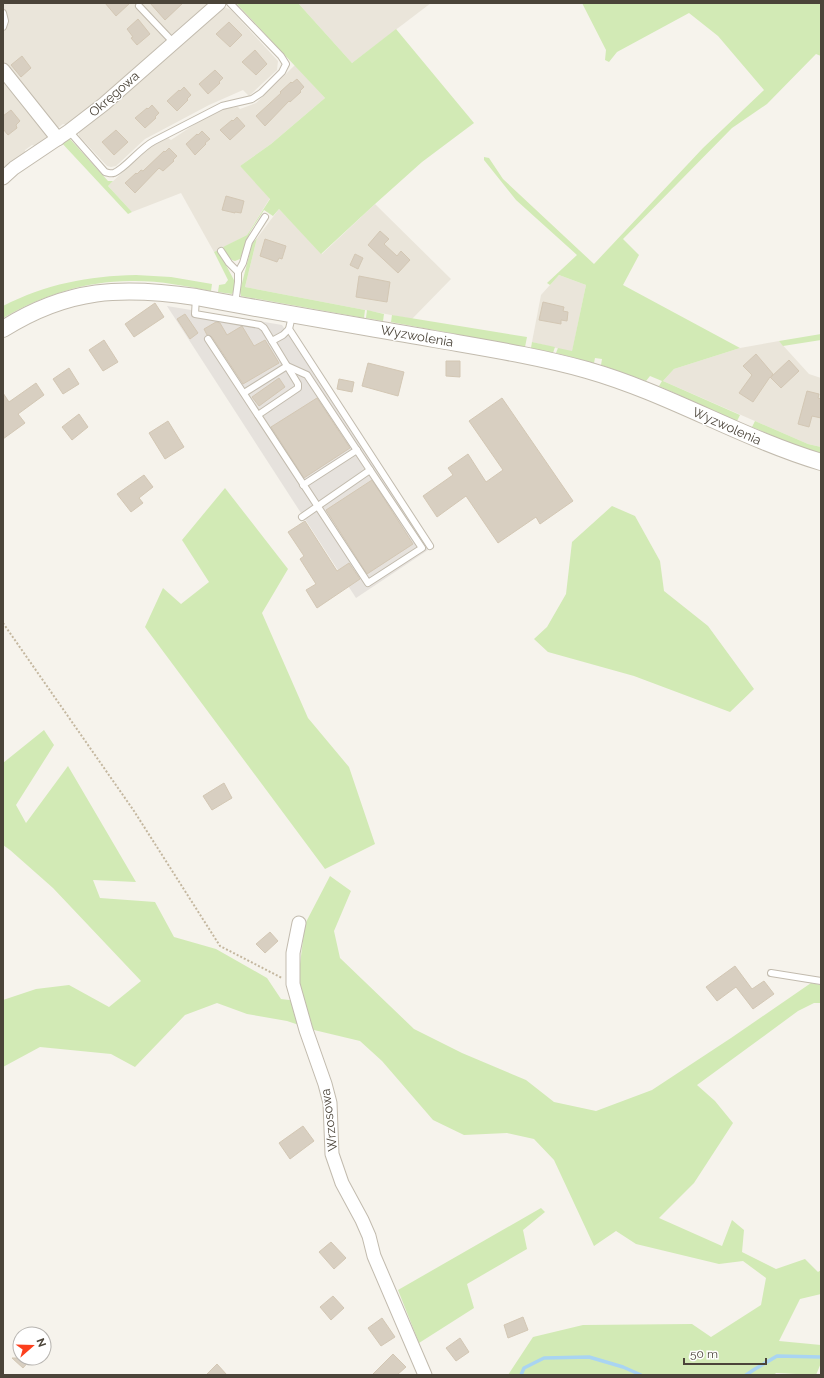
<svg xmlns="http://www.w3.org/2000/svg" width="824" height="1378" viewBox="0 0 824 1378" font-family="Raleway,sans-serif">
	<rect width="100%" height="100%" fill="#f6f3ec"/>
	<g fill="#eae5da">
		<polygon points="3,3 208,3 171,35 91,107 67,125 63,124 55,130 3,64"/>
		<polygon points="298,3 431,3 352,63"/>
		<polygon points="223,6 231,10 278,61 277,70 249,96 243,90 209,105 145,139 116,166 111,167 107,166 79,136 78,130"/>
		<polygon points="295,65 325,98 271,144 240,166 270,198 247,235 214,252 181,193 132,212 108,186 148,148 168,138 171,140 201,120 221,109 238,107 240,109 256,103"/>
		<polygon points="3,76 50,135 35,146 32,145 25,150 25,153 7,167 3,166"/>
		<polygon points="375,204 451,279 412,319 245,287 257,238 279,209 322,254"/>
		<polygon points="559,275 586,285 572,352 532,342 541,295"/>
		<polygon points="779,341 809,374 821,378 821,447 808,444 663,381 674,369 740,348"/>
	</g>
	<polygon fill="#e6e2dd" points="167,306 282,325 428,550 356,598"/>
	<g fill="#d2eab5">
		<path d="M236,3h62l54,60 44,-34 78,94 -52,39 -47,42 -54,50 -42,-45 -6,7 -9,-6 -14,22 -10,27 -5,2c-6,-1 -9,-8 -12,-14l24,-12 23,-36 -30,-33 31,-22 54,-46z"/>
		<polygon points="582,3 821,3 821,56 816,54 767,104 732,128 623,239 639,255 623,285 740,348 674,369 663,381 740,415 737,421 659,386 662,381 650,376 646,381 601,365 602,359 595,358 594,363 556,353 558,348 572,351 586,285 559,275 550,285 547,283 577,255 516,200 484,160 484,157 489,158 503,179 594,264 703,148 764,90 718,36 689,13 617,52 609,62 605,60 606,50"/>
		<polygon points="67,138 70,139 108,181 113,181 108,186 132,212 128,214 60,141"/>
		<polygon points="257,238 245,287 365,310 364,318 241,296 240,291 252,244"/>
		<polygon points="218,250 235,282 235,288 232,294 218,292 219,285 225,284 228,280 214,252"/>
		<path d="M136,275l35,2 41,7 -1,7c-25,-5 -50,-10 -76,-10 -47,-1 -92,14 -132,37v-12c43,-22 85,-30 133,-31z"/>
		<polygon points="367,310 384,314 383,321 366,318"/>
		<polygon points="392,315 527,337 525,347 391,322"/>
		<polygon points="821,334 821,340 783,346 779,341"/>
		<polygon points="532,342 555,347 553,353 531,348"/>
		<polygon points="755,421 808,444 821,447 821,453 799,447 752,427"/>
		<polygon points="225,488 288,569 262,613 308,718 349,767 375,844 325,869 145,627 163,588 181,604 209,582 182,540"/>
		<polygon points="612,506 635,516 660,561 664,591 708,626 754,689 730,712 634,676 548,652 534,639 547,627 566,594 572,542"/>
		<polygon points="44,730 54,745 16,805 26,823 68,766 136,882 93,880 100,898 155,902 174,937 216,949 267,978 281,999 305,1002 298,980 305,924 330,876 351,891 334,931 340,958 414,1029 462,1053 526,1080 554,1102 596,1111 652,1090 731,1038 811,983 821,985 821,1003 814,1003 798,1011 697,1085 715,1101 733,1123 694,1183 659,1218 722,1246 732,1220 744,1230 742,1252 776,1269 805,1259 818,1272 821,1270 821,1294 800,1299 779,1341 821,1345 821,1363 816,1375 776,1373 774,1375 508,1375 533,1337 583,1325 692,1324 711,1337 761,1305 766,1278 743,1261 719,1264 636,1244 616,1231 594,1246 554,1160 534,1139 507,1133 464,1135 433,1120 382,1061 360,1041 314,1030 287,1021 247,1014 217,1003 185,1015 135,1067 111,1054 40,1047 3,1067 3,1000 36,989 69,985 109,1007 141,981 53,888 10,850 3,845 3,763"/>
		<polygon points="541,1208 545,1212 523,1230 527,1249 467,1284 474,1308 419,1343 398,1290"/>
	</g>
	<g fill="none" stroke-linecap="round" stroke-linejoin="round">
		<g stroke="#a9d4f2" stroke-width="3.5">
			<polyline points="521,1375 524,1368 544,1358 589,1357 623,1367 641,1375"/>
			<polyline points="746,1375 755,1369 777,1356 821,1357"/>
		</g>
	</g>
	<g fill="#d8cfc1" stroke="#d3c7b4">
		<polygon points="105,3 130,3 116,16"/>
		<polygon points="150,3 183,3 165,20"/>
		<polygon points="138,19 150,34 137,45 131,38 133,37 127,29"/>
		<polygon points="229,22 242,35 230,47 216,34"/>
		<polygon points="255,50 267,64 256,75 242,62"/>
		<polygon points="22,56 31,68 21,77 11,65"/>
		<polygon points="215,70 223,78 219,82 220,83 208,94 199,84"/>
		<polygon points="297,79 304,87 300,91 301,92 290,102 289,101 265,126 256,116 281,93 280,92 291,82 292,83"/>
		<polygon points="184,87 191,95 187,99 188,100 177,111 167,101 179,90 180,91"/>
		<polygon points="152,105 159,113 155,117 156,118 145,128 135,118 147,108 148,109"/>
		<polygon points="11,110 20,121 16,125 17,128 8,135 3,129 3,116"/>
		<polygon points="237,117 245,126 230,140 220,130 232,120 233,121"/>
		<polygon points="116,130 128,142 114,155 102,142"/>
		<polygon points="202,131 210,139 205,143 206,144 195,155 186,144 197,134 198,135"/>
		<polygon points="169,148 177,156 173,160 174,161 163,171 159,168 135,193 125,183 136,173 137,174 141,170 143,171 164,151 165,152"/>
		<polygon points="226,196 244,201 241,213 235,212 235,213 222,210"/>
		<polygon points="380,231 389,239 384,244 397,256 401,251 410,260 398,273 368,245"/>
		<polygon points="265,239 286,246 282,259 279,258 277,262 260,256"/>
		<polygon points="355,254 363,258 358,269 350,265"/>
		<polygon points="359,276 390,282 387,302 356,297"/>
		<polygon points="543,302 564,307 563,311 568,312 567,321 561,320 561,324 539,320"/>
		<polygon points="155,303 164,317 134,337 125,324"/>
		<polygon points="185,314 198,333 190,339 177,319"/>
		<polygon points="216,322 220,323 227,335 242,326 254,346 265,340 279,363 243,384 212,337 207,335 204,329"/>
		<polygon points="104,340 118,362 103,371 89,350"/>
		<polygon points="756,354 773,374 771,377 789,360 799,371 781,388 770,377 753,402 739,393 752,375 743,366"/>
		<polygon points="446,361 460,361 460,377 446,376"/>
		<polygon points="368,363 404,372 398,396 362,386"/>
		<polygon points="69,368 79,384 63,394 53,379"/>
		<polygon points="279,378 285,387 259,406 252,397"/>
		<polygon points="339,379 354,382 352,392 337,389"/>
		<polygon points="36,383 44,395 18,414 25,423 3,439 3,393 9,402"/>
		<polygon points="807,391 819,394 818,398 821,399 821,418 812,416 809,427 798,424"/>
		<polygon points="317,398 350,448 304,478 271,427"/>
		<polygon points="502,398 573,501 540,524 536,517 498,543 466,496 437,517 423,496 453,475 448,468 468,454 486,482 503,470 469,421"/>
		<polygon points="79,414 88,427 72,440 62,427"/>
		<polygon points="168,421 184,447 165,459 149,433"/>
		<polygon points="144,475 153,487 139,498 143,503 131,512 117,494"/>
		<polygon points="372,480 413,544 367,574 326,510"/>
		<polygon points="305,521 337,571 349,563 360,579 317,608 306,590 316,584 300,559 304,556 288,532"/>
		<polygon points="224,783 232,798 212,810 203,796"/>
		<polygon points="270,932 278,941 265,953 256,944"/>
		<polygon points="735,966 752,989 764,981 774,994 753,1009 736,987 717,1001 706,987"/>
		<polygon points="303,1126 314,1141 290,1159 279,1143"/>
		<polygon points="331,1242 346,1258 334,1269 319,1252"/>
		<polygon points="333,1296 344,1308 331,1320 320,1307"/>
		<polygon points="523,1317 528,1330 508,1338 504,1325"/>
		<polygon points="382,1318 395,1337 381,1346 368,1328"/>
		<polygon points="460,1338 469,1352 456,1361 446,1348"/>
		<polygon points="393,1354 406,1367 397,1375 372,1375"/>
		<polygon points="12,1358 32,1358 23,1368"/>
		<polygon points="217,1364 227,1375 206,1375"/>
	</g>
	<g fill="none" stroke-linecap="round" stroke-linejoin="round">
		<defs>
			<g id="service">
				<polyline points="139,6 173,42"/>
				<polyline points="3,13 5,21 3,27"/>
				<path d="M69,131l36,41c4,1 6,2 9,1 12,-5 26,-25 40,-32l68,-35 30,-7 9,-6 21,-21 4,-8 -5,-8 -51,-53"/>
				<polyline points="221,251 229,263 238,272"/>
				<polyline points="196,297 195,314 260,325 264,328 298,384 298,388 258,415"/>
				<polyline points="235,304 238,282 238,272 243,263 249,242 265,217"/>
				<polyline points="292,316 289,329 430,546"/>
				<polyline points="208,339 368,583 422,548 370,470"/>
				<polyline points="272,341 283,335 289,329"/>
				<polyline points="244,393 287,366 307,375 370,470 302,517"/>
				<polyline points="303,485 357,450"/>
				<polyline points="771,973 821,981"/>
			</g>
			<g id="minor">
				<polyline points="3,70 58,139"/>
				<polyline points="3,178 14,168 69,131 104,104 219,3"/>
				<polyline points="299,923 293,953 293,984 306,1030 325,1084 330,1103 332,1154 342,1183 362,1220 369,1236 374,1256 425,1375"/>
			</g>
			<path id="tertiary" d="M3,329c65,-41 119,-43 193,-32 79,15 158,28 238,42 51,9 103,17 153,31 81,23 154,68 234,92"/>
		</defs>
		<use href="#service" stroke="#c2bbae" stroke-width="8"/>
		<use href="#minor" stroke="#c2bbae" stroke-width="15"/>
		<use href="#tertiary" stroke="#c2bbae" stroke-width="18"/>
		<polyline stroke="#c4b79f" stroke-width="2" stroke-dasharray="2 2" stroke-linecap="butt" points="3,623 134,811 220,946 282,978"/>
		<use href="#service" stroke="#fff" stroke-width="6"/>
		<use href="#minor" stroke="#fff" stroke-width="13"/>
		<use href="#tertiary" stroke="#fff" stroke-width="16"/>
	</g>
	<g text-anchor="middle" dominant-baseline="central" stroke-width="3" stroke-linejoin="round" paint-order="stroke">
		<g font-size="13" fill="#4b4439" stroke="#fff">
			<text transform="translate(114 94) rotate(-41)">Okręgowa</text>
			<text transform="translate(417 336) rotate(10)">Wyzwolenia</text>
			<text transform="translate(727 426) rotate(24)">Wyzwolenia</text>
			<text transform="translate(329 1120) rotate(-97)">Wrzosowa</text>
		</g>
	</g>
	<rect width="824" height="1378" fill="none" stroke="#4b4439" stroke-width="8"/>
	<g transform="translate(32 1346) rotate(70)"><circle r="19" fill="#ffffff" stroke="#b7b4b0"/>
	<path d="M0-3L7 15L0 10L-7 15Z" fill="#fc3f1d"/>
	<text y="-6" font-size="11" font-weight="bold" text-anchor="middle" fill="#4b4439">N</text>
	</g>
	<path d="M684 1358v6h82v-6" fill="none" stroke="#4b4439" stroke-width="2"/>
	<text x="690" y="1358" font-size="12" fill="#4b4439" stroke="#ffffff" stroke-width="3" paint-order="stroke">50 m</text>
</svg>
